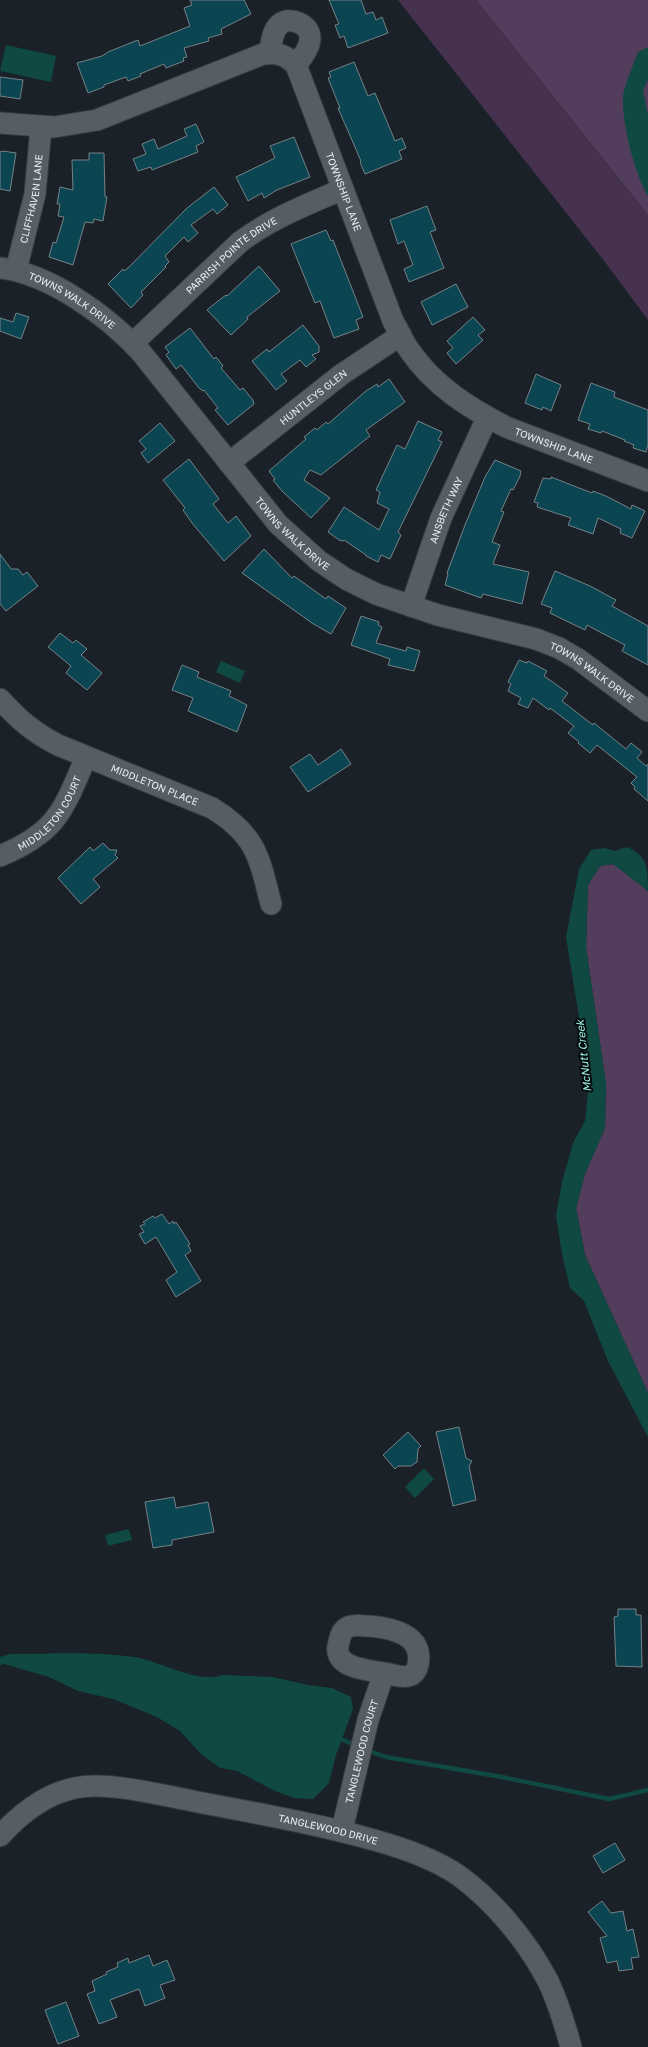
<svg xmlns="http://www.w3.org/2000/svg" width="648" height="2047" viewBox="0 0 648 2047" font-family="'Golos Text',sans-serif">
	<rect width="100%" height="100%" fill="#1a2128"/>
	<polygon fill="#46324f" points="398,0 476,0 648,216 648,320 605,262"/>
	<g fill="#533d5d">
		<polygon points="476,0 648,0 648,216 638,203"/>
		<polygon points="614,864 648,891 648,1393 585,1255 576,1208 585,1174 605,1128 606,1084 586,947 588,885 600,866"/>
	</g>
	<g fill="#0f4942">
		<polygon points="6,45 56,56 51,82 0,71"/>
		<path d="M648,47v33l-5,10 5,25v81c-13,-21 -26,-72 -25,-97 0,-11 11,-36 15,-47z"/>
		<polygon points="221,661 245,671 240,683 216,672"/>
		<path d="M627,847c21,9 21,22 21,44l-35,-27 -13,2 -12,19 -2,62 20,137 -1,44 -20,46 -9,34 9,47 63,138v44l-40,-76 -24,-60 -14,-13 -8,-34 -6,-38 6,-34 11,-39 12,-22 3,-28 -3,-39 -19,-117 13,-68 12,-19 13,-2 11,3z"/>
		<polygon points="424,1468 434,1479 415,1498 405,1487"/>
		<polygon points="129,1529 132,1540 108,1546 105,1535"/>
		<path d="M11,1654c41,0 83,-3 123,3 26,4 63,27 88,18l51,2 35,8 24,3 19,9 2,12 -17,46 -7,28 -16,16 -19,-1 -19,-7 -38,-20 -17,-3 -19,-14 -21,-23 -23,-14 -44,-18 -35,-8 -29,-14 -45,-13 -4,1v-8z"/>
	</g>
	<g fill="none" stroke-linecap="round" stroke-linejoin="round">
		<g stroke="#0f4942" stroke-width="4.5">
			<polyline points="341,1739 350,1743"/>
			<polyline points="372,1752 386,1757 502,1777 609,1799 648,1790"/>
		</g>
	</g>
	<g fill="#0c4552" stroke="#758286">
		<polygon points="190,0 244,0 251,14 221,29 222,34 208,38 209,41 184,48 187,57 183,58 184,61 166,68 164,64 140,74 141,76 128,81 126,77 104,85 104,87 88,93 77,63 102,56 108,52 138,40 140,46 190,26 184,8 192,5"/>
		<polygon points="329,0 361,0 366,14 373,12 376,20 382,17 388,33 348,48 344,36 340,38 335,25 339,24"/>
		<polygon points="354,62 368,96 375,93 395,141 402,138 406,148 399,151 402,159 365,174 360,162 361,161 338,108 340,108 328,78 331,77 329,72"/>
		<polygon points="0,77 23,80 20,99 0,96"/>
		<polygon points="196,124 204,142 196,146 198,152 152,170 151,167 138,171 133,159 146,154 142,144 154,139 158,149 187,136 184,129"/>
		<polygon points="294,137 310,177 277,190 264,198 262,193 248,201 236,177 275,158 270,146"/>
		<polygon points="3,151 16,153 10,191 0,189 0,152"/>
		<polygon points="89,153 104,153 105,197 107,197 103,221 94,219 93,223 85,222 73,265 49,257 53,242 56,243 64,217 58,216 60,204 57,204 60,187 73,190 72,160 89,160"/>
		<polygon points="214,187 228,205 217,214 213,209 191,225 198,233 188,242 184,237 165,256 169,262 165,266 166,267 141,292 143,295 131,308 108,284 123,269 124,271 129,267 187,208"/>
		<polygon points="427,206 436,230 430,232 444,268 409,282 404,269 413,265 404,241 398,244 390,220"/>
		<polygon points="326,230 331,241 333,240 363,317 356,320 359,329 334,338 320,301 315,303 291,244"/>
		<polygon points="259,266 280,291 247,317 248,319 231,335 207,310 218,301 226,295 227,296"/>
		<polygon points="456,284 468,307 432,325 421,302"/>
		<polygon points="16,313 29,317 21,339 0,331 0,318 13,322"/>
		<polygon points="473,317 485,330 478,335 483,340 456,364 447,353 453,348 447,341"/>
		<polygon points="303,325 319,346 319,352 312,355 316,359 306,367 300,360 281,374 287,381 276,390 252,361 267,349 269,352"/>
		<polygon points="190,328 214,359 216,357 223,366 221,368 240,390 243,388 253,400 254,404 228,425 215,410 218,408 204,390 203,391 199,388 181,365 176,369 166,355 169,352 165,347"/>
		<polygon points="536,374 561,385 551,411 543,407 542,410 525,403"/>
		<polygon points="389,379 405,402 366,430 370,436 321,475 310,470 304,480 330,498 311,518 282,491 273,480 275,479 269,471 306,439 304,437 315,428 317,430 326,422 328,424 366,391 377,384 378,387"/>
		<polygon points="591,383 615,392 614,397 648,410 648,445 646,452 633,448 634,445 624,441 625,440 602,431 601,433 588,429 590,424 578,420"/>
		<polygon points="418,421 442,432 438,440 442,442 398,532 401,535 390,559 381,555 378,562 366,556 366,555 344,540 343,541 339,540 328,532 344,507 379,530 389,509 377,503 380,492 376,490 397,445 405,449"/>
		<polygon points="160,423 175,441 148,463 141,453 146,449 139,441"/>
		<polygon points="189,459 219,499 213,504 228,523 236,516 251,536 224,561 192,523 183,510 185,508 163,480"/>
		<polygon points="495,460 521,471 520,476 513,490 511,489 501,511 504,512 492,542 500,545 493,564 529,572 522,604 483,594 481,598 445,585 448,574 447,573 465,525 485,477"/>
		<polygon points="551,477 592,493 593,491 606,496 631,509 632,505 645,511 632,538 620,533 621,529 598,518 593,534 568,525 571,518 537,507 538,503 534,502 543,478 551,479"/>
		<polygon points="264,549 292,578 294,576 326,599 328,596 346,608 331,634 312,623 242,573"/>
		<polygon points="0,554 11,569 18,569 23,575 27,572 38,586 6,611 0,604"/>
		<polygon points="555,571 590,586 616,600 612,606 648,626 648,665 622,651 625,645 598,631 587,625 585,630 550,613 552,608 541,604"/>
		<polygon points="361,616 379,622 378,625 382,627 376,643 406,651 407,647 420,651 414,671 388,665 390,659 351,645"/>
		<polygon points="60,633 73,643 76,640 87,649 81,655 102,673 87,690 66,673 71,666 48,647"/>
		<polygon points="519,660 527,663 528,661 547,671 544,676 568,693 562,701 593,725 594,723 626,749 631,743 640,750 642,752 637,758 646,766 648,764 648,801 634,789 635,787 631,783 637,777 597,745 590,753 578,743 579,742 568,733 574,726 550,708 549,710 533,698 528,708 518,704 521,698 508,691 511,684 508,682"/>
		<polygon points="182,665 199,672 197,677 231,691 229,696 247,705 237,732 188,711 193,698 172,690"/>
		<polygon points="341,749 351,764 308,792 290,767 310,754 318,765"/>
		<polygon points="103,843 110,850 117,850 115,855 118,858 93,879 100,887 81,904 58,878 90,847 93,851"/>
		<polygon points="162,1214 169,1224 173,1221 174,1224 176,1222 190,1244 188,1245 191,1251 185,1255 201,1281 176,1297 166,1280 177,1272 156,1237 145,1244 139,1234 144,1232 140,1226 145,1224 143,1222 153,1216 155,1218"/>
		<polygon points="459,1427 466,1458 472,1461 469,1466 476,1500 453,1506 436,1432"/>
		<polygon points="408,1432 421,1446 418,1449 417,1462 411,1466 398,1466 395,1469 383,1455"/>
		<polygon points="174,1497 176,1508 208,1502 214,1532 172,1540 172,1545 153,1548 145,1502"/>
		<polygon points="618,1609 636,1609 636,1615 641,1615 642,1667 616,1666 614,1617 618,1616"/>
		<polygon points="615,1843 625,1860 603,1873 593,1856"/>
		<polygon points="602,1901 611,1913 623,1911 627,1931 633,1929 639,1957 631,1958 633,1969 619,1971 617,1961 607,1963 600,1938 607,1936 588,1912"/>
		<polygon points="149,1955 153,1966 167,1960 175,1980 160,1985 165,1998 145,2006 139,1989 110,2000 117,2017 99,2024 87,1994 95,1991 92,1981 107,1974 106,1972 118,1967 117,1963 128,1958 129,1963"/>
		<polygon points="66,2002 79,2036 58,2044 45,2010"/>
	</g>
	<g fill="none" stroke-linecap="round" stroke-linejoin="round">
		<defs>
			<g id="minor">
				<path d="M270,53c1,-10 2,-22 10,-29 10,-8 30,0 30,14 0,10 -8,20 -14,27"/>
				<path id="s1" d="M0,123l54,4 43,-7 166,-66c14,-2 23,1 33,11l97,256c6,10 10,21 17,30 24,35 59,57 96,76l142,54"/>
				<path id="s2" d="M0,268c50,6 106,47 140,83l138,173 41,37 27,18 30,15 62,21 98,24 23,9 19,11 70,52"/>
				<path id="s3" d="M16,270l19,-76 6,-67"/>
				<path id="s4" d="M133,343l107,-101c32,-24 66,-37 103,-53"/>
				<path id="s5" d="M229,463l113,-89 59,-39"/>
				<path id="s6" d="M411,606l30,-88 46,-100"/>
				<path id="s7" d="M0,699c19,21 33,33 58,46l154,63c44,27 47,48 59,96"/>
				<path id="s8" d="M0,856c57,-24 63,-45 86,-99"/>
				<path id="s9" d="M342,1830l26,-110 16,-47c7,1 18,5 24,3 6,-1 9,-6 10,-11 6,-30 -25,-37 -49,-39 -7,0 -15,-2 -21,1 -6,3 -8,9 -9,15 -9,26 29,28 45,31"/>
				<path id="s10" d="M0,1836c20,-22 45,-42 75,-48 33,-7 85,7 118,13 61,12 122,22 181,39 29,8 59,18 84,35 36,26 69,66 90,106 10,21 17,44 23,66"/>
			</g>
		</defs>
		<use href="#minor" stroke="#373c42" stroke-width="23"/>
		<use href="#minor" stroke="#555d65" stroke-width="21"/>
	</g>
	<g text-anchor="middle" dominant-baseline="central" stroke-width="4" stroke-linejoin="round" paint-order="stroke">
		<g font-size="10" fill="#eaeef3" stroke="#070a0d">
			<text stroke="none"><textPath href="#s1" startOffset="448">TOWNSHIP LANE</textPath></text>
			<text stroke="none"><textPath href="#s3" startOffset="73">CLIFFHAVEN LANE</textPath></text>
			<text stroke="none"><textPath href="#s4" startOffset="132">PARRISH POINTE DRIVE</textPath></text>
			<text stroke="none"><textPath href="#s2" startOffset="80">TOWNS WALK DRIVE</textPath></text>
			<text stroke="none"><textPath href="#s5" startOffset="107">HUNTLEYS GLEN</textPath></text>
			<text stroke="none"><textPath href="#s1" startOffset="796">TOWNSHIP LANE</textPath></text>
			<text stroke="none"><textPath href="#s6" startOffset="102">ANSBETH WAY</textPath></text>
			<text stroke="none"><textPath href="#s2" startOffset="404">TOWNS WALK DRIVE</textPath></text>
			<text stroke="none"><textPath href="#s2" startOffset="740">TOWNS WALK DRIVE</textPath></text>
			<text stroke="none"><textPath href="#s7" startOffset="179">MIDDLETON PLACE</textPath></text>
			<text stroke="none"><textPath href="#s8" startOffset="68">MIDDLETON COURT</textPath></text>
			<text stroke="none"><textPath href="#s9" startOffset="81">TANGLEWOOD COURT</textPath></text>
			<text stroke="none"><textPath href="#s10" startOffset="348">TANGLEWOOD DRIVE</textPath></text>
		</g>
		<g font-size="11" font-style="italic" fill="#98f2e4" stroke="#070a0d">
			<text transform="translate(583 1056) rotate(-96)">McNutt Creek</text>
		</g>
	</g>
</svg>
